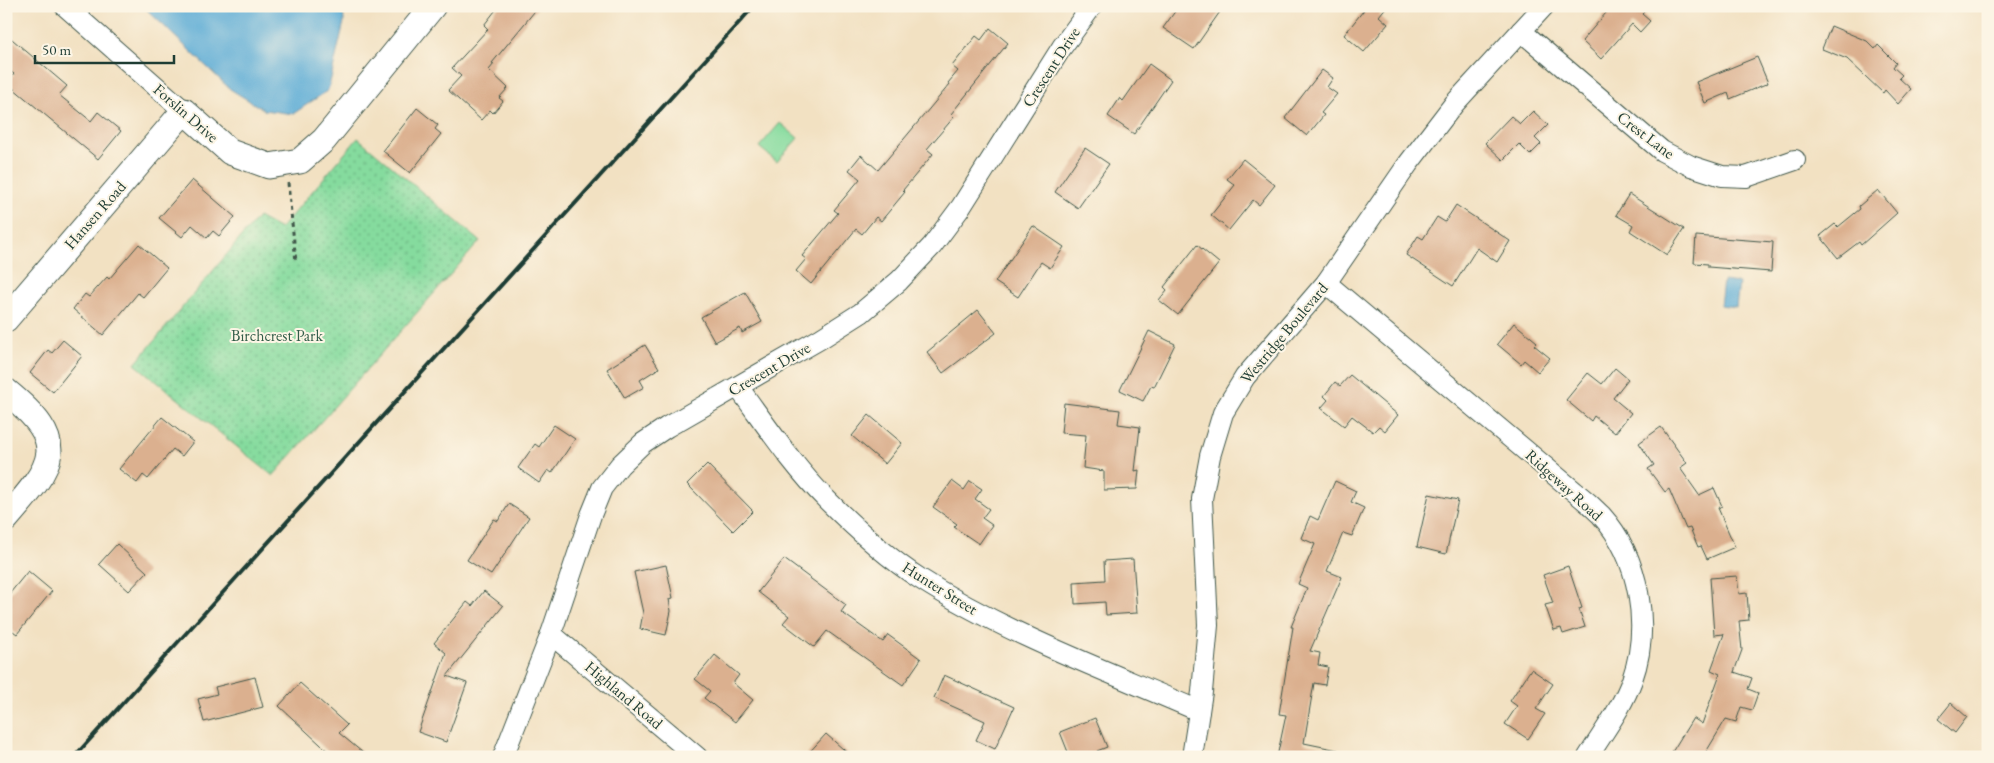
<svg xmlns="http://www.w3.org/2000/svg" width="1994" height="763" viewBox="0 0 1994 763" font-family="'EB Garamond',serif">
	<defs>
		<pattern id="park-dots" width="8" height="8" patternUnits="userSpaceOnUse" patternTransform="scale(1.25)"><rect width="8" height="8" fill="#85db9e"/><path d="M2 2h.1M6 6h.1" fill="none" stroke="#6cb382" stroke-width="1.8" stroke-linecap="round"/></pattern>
	</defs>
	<rect width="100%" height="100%" fill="#fcf5e5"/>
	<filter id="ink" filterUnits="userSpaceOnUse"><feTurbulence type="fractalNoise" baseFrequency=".02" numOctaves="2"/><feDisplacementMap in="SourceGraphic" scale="10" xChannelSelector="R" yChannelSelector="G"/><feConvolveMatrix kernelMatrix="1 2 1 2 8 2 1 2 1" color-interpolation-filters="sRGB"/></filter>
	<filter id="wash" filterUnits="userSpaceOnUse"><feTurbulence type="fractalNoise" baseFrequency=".0096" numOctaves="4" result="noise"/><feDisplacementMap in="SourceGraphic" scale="20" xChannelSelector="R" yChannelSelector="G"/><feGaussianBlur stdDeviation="1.12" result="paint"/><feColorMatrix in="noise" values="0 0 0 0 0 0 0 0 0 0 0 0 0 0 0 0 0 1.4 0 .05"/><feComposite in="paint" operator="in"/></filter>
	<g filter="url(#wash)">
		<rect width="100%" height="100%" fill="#f2e1c2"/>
		<polygon fill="url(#park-dots)" stroke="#528c69" points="358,138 480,241 273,476 135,364 258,217 280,229"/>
		<polygon fill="#85db9e" stroke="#528c69" points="780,123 798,138 777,162 759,147"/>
		<g fill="#5cacd6" stroke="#3e7485">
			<polygon points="143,6 343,6 344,22 329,87 327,91 293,114 264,110 230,89"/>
			<polygon points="1723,281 1739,283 1736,307 1720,305"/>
		</g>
		<g id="blocks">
			<g fill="#dbb08f">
				<polygon points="499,6 539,6 492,63 494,64 489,70 508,88 499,98 503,101 493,113 490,110 481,120 448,90 461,76 452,68 488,29 484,25"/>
				<polygon points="1179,6 1224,6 1194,49 1163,28"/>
				<polygon points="1367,6 1387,6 1379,16 1388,24 1364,52 1344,35"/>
				<polygon points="1612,6 1649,6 1642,14 1650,21 1640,32 1632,24 1601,59 1582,41"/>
				<polygon points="1831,26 1867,41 1875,49 1878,45 1896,63 1893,67 1902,75 1899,78 1911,89 1898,104 1885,90 1883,93 1847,59 1822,49"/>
				<polygon points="990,28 1008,43 951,114 954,117 927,149 933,154 903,190 905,192 881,221 876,217 862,234 856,229 811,284 796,271 806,259 802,256 838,213 834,210 860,179 849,170 861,155 878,170 950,84 948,83 958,71 952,66 976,36 981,40"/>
				<polygon points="6,34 67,86 59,95 91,121 98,112 121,131 98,159 7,83 14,74 6,68"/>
				<polygon points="1757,57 1768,83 1730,99 1728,93 1705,103 1696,82"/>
				<polygon points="1149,64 1171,80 1134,134 1108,116 1120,98 1123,101"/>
				<polygon points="1322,70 1333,78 1327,87 1337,94 1321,113 1324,115 1307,136 1285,118"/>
				<polygon points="417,108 438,125 435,129 441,134 410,173 383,151"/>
				<polygon points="1533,111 1548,125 1535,138 1541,144 1530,155 1519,144 1503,160 1485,143 1511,116 1520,124"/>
				<polygon points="1085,148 1109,164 1078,208 1055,192"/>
				<polygon points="1243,159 1275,185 1259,205 1253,200 1229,230 1211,215 1235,185 1227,179"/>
				<polygon points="192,180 235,217 219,236 213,231 207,238 192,225 182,237 159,218"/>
				<polygon points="1878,190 1897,213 1861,245 1859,242 1838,258 1820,236 1835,224 1838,227 1860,209 1859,206"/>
				<polygon points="1629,194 1684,229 1667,255 1630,231 1633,225 1616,215"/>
				<polygon points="1456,205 1510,241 1497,262 1477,248 1453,286 1406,255 1418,236 1423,239 1437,217 1445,222"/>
				<polygon points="1033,226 1064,247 1050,268 1041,262 1018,297 995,282"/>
				<polygon points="1696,236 1773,242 1771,272 1708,267 1708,264 1694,263"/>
				<polygon points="139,244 167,268 143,297 138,293 103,335 73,309 85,294 89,297 107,277 109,279"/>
				<polygon points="1197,245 1219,263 1178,315 1159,300 1167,290 1164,287"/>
				<polygon points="745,292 762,322 742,333 740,328 715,342 701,317"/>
				<polygon points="978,310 996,333 943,373 927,352"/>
				<polygon points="1514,323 1537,342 1534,345 1550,358 1538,372 1524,360 1521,364 1497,344"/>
				<polygon points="1149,331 1175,344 1154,387 1151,386 1143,401 1120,390"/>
				<polygon points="63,340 82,356 53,392 30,373 48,350 52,353"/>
				<polygon points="645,345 659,368 640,380 644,387 625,398 607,369"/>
				<polygon points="1615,368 1628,379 1613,398 1631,413 1615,433 1594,416 1591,421 1566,400 1588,373 1602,384"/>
				<polygon points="1350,375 1398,415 1385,431 1379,426 1373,432 1352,416 1344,426 1321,408 1328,400 1324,396 1335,382 1340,386"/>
				<polygon points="1064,403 1120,410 1118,424 1140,427 1135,471 1139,470 1137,489 1104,490 1104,471 1083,468 1086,435 1061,433"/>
				<polygon points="869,415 902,443 885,464 852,436"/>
				<polygon points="162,417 193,442 182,456 173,449 148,479 143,475 137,483 119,469"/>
				<polygon points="554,425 575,439 552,473 548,470 539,483 518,468 535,444 539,447"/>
				<polygon points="1661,427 1687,463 1680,468 1699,495 1714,488 1722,506 1718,508 1735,547 1707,559 1701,546 1698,547 1690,528 1686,529 1669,489 1665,492 1648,469 1654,465 1639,443"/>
				<polygon points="707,464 753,511 733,531 687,484"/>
				<polygon points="952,481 964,490 970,481 982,489 975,499 989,509 982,518 992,525 979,544 954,527 957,524 933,507"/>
				<polygon points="1335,481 1356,491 1351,502 1364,508 1352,536 1343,533 1327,571 1342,577 1310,651 1320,653 1318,665 1328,667 1325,685 1314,683 1304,743 1338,750 1337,757 1277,757 1286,715 1279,714 1293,627 1291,627 1307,588 1298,584 1315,544 1301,538 1310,516 1318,520"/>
				<polygon points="1429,494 1458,500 1446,554 1417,547"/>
				<polygon points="509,504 529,517 491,575 467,560 494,519 498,521"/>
				<polygon points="117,544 147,572 129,591 99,564"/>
				<polygon points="784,559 846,605 841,612 883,642 888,635 921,659 903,685 827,631 814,647 783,623 789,616 758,592"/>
				<polygon points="1133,559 1137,613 1106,615 1105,602 1075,604 1074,582 1105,580 1104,561"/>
				<polygon points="666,565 673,598 669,599 671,611 666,635 640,629 643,613 634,572"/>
				<polygon points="1568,566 1582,608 1579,609 1585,627 1563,634 1561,628 1554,630 1545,605 1553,603 1543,575"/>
				<polygon points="28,571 52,591 17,634 6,626 6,598"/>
				<polygon points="1737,576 1739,594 1747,593 1749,620 1739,621 1742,650 1734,672 1752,678 1748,689 1758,693 1752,710 1741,707 1736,722 1726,719 1703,757 1669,757 1693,718 1702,724 1720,674 1711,670 1724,634 1714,635 1710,578"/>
				<polygon points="484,591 503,606 447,676 467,683 446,742 418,732 446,653 434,643 467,602 472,606"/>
				<polygon points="715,655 739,675 733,683 753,700 735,722 704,698 710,691 695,679"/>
				<polygon points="1531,669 1553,684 1536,709 1545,714 1528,739 1505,724 1517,706 1510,701"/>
				<polygon points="944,675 1014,707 995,749 976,740 985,721 934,698"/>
				<polygon points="255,677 263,707 204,722 198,699 217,694 215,687"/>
				<polygon points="300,683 347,725 339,733 368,757 334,757 279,706"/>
				<polygon points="1951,703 1967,717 1955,733 1938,719"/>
				<polygon points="1095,718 1107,747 1097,751 1099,757 1070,757 1060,732"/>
				<polygon points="826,734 852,757 805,757"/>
			</g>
		</g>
	</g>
	<g filter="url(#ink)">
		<use href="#blocks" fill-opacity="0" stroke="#3f5649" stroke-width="1"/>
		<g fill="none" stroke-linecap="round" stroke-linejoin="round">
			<defs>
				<g id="minor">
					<polyline points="65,6 184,111"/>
					<polyline points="1521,31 1662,151 1691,166 1722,176 1746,177 1795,160"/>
					<path d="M1326,283l249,209c9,7 18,15 26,23 39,43 50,112 31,165 -10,28 -29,52 -44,77"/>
					<path d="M738,387c28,38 55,79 89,113 28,28 59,57 92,78 87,56 186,92 280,133"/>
					<polyline points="551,634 697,757"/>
					<polyline points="503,757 551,634 591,515 602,488 620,465 643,443 667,427 820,339 861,313 899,281 932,246 961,207 1062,47 1092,6"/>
					<polyline points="1192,757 1202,692 1208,625 1202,499 1210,456 1223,413 1245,377 1326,283 1408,164 1454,104 1544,6"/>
				</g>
				<g id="tertiary">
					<polyline points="6,319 184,111 230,152 269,166 300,161 324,140 433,6"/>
					<path d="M6,391c65,53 49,72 0,128"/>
				</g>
			</defs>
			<use href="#minor" stroke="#3f5649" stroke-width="22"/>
			<use href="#tertiary" stroke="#3f5649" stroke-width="27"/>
			<polyline stroke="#3f5649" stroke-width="3" stroke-dasharray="4 4" stroke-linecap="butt" points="288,183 296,262"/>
			<use href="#minor" stroke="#fff" stroke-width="20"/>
			<use href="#tertiary" stroke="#fff" stroke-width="25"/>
			<polyline stroke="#1f3d34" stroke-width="4" points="74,757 754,6"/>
		</g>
	</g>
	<g text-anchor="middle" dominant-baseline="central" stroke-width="4" stroke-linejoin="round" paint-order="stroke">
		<g font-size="16" fill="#1f3d34" stroke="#fcf5e5">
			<text transform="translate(1051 67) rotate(-57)">Crescent Drive</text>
			<text transform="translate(186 113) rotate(41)">Forslin Drive</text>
			<text transform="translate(1646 135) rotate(37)">Crest Lane</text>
			<text transform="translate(95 215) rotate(-49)">Hansen Road</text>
			<text transform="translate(1284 333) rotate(-50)">Westridge Boulevard</text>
			<text transform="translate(769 369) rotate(-30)">Crescent Drive</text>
			<text transform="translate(1564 485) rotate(42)">Ridgeway Road</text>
			<text transform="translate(940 588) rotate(32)">Hunter Street</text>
			<text transform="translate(624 695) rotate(40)">Highland Road</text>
		</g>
		<g font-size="16" fill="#335d49" stroke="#fcf5e5">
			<text x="277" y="335">Birchcrest Park</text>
		</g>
	</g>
	<rect width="1994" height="763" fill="none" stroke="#fcf5e5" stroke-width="25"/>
	<path d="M35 55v8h139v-8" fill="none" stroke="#1f3d34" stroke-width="2.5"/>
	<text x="42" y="55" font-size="15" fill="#1f3d34" stroke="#fcf5e5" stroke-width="4" paint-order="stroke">50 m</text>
</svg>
